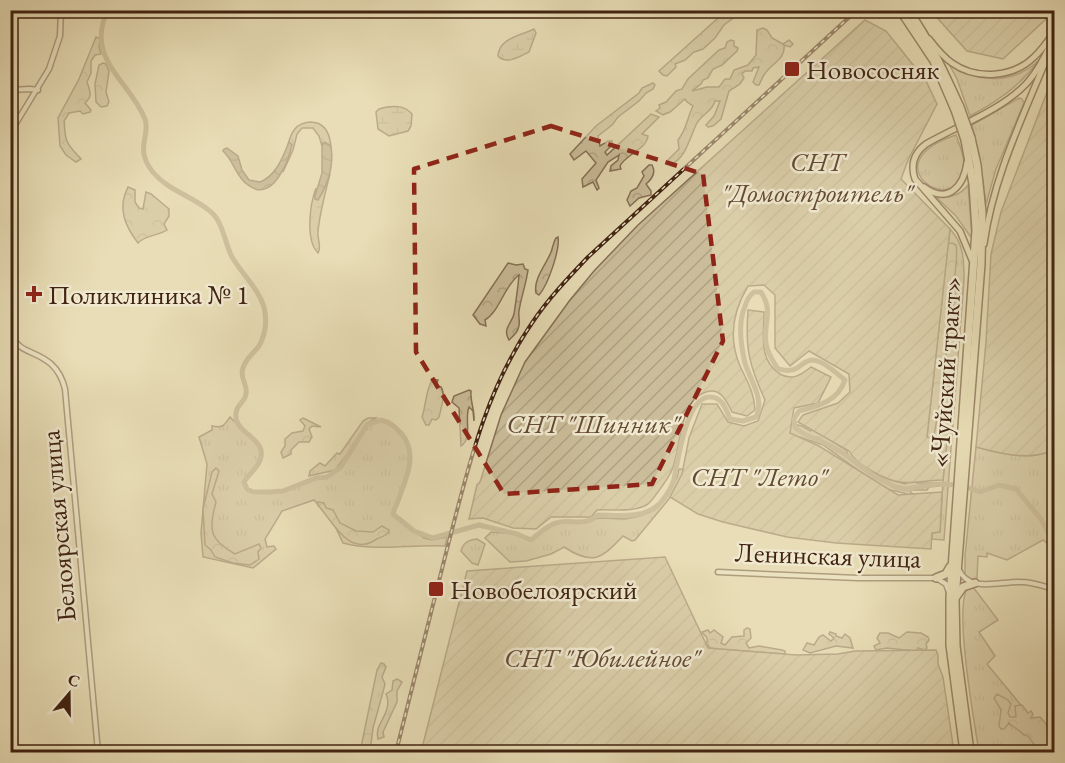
<svg xmlns="http://www.w3.org/2000/svg" width="1065" height="763" viewBox="0 0 1065 763" font-family="'EB Garamond',serif">
	<defs>
		<pattern id="grass-tufts" width="24" height="20" patternUnits="userSpaceOnUse" patternTransform="scale(1.5)"><rect width="24" height="20" fill="#cbbd9a"/><path d="M3 7l-1-3M5 7V3M7 7l1-3M15 17l-1-3M17 17v-4M19 17l1-3" fill="none" stroke="#afa284"/></pattern>
		<pattern id="forest-crowns" width="20" height="18" patternUnits="userSpaceOnUse" patternTransform="scale(1.5)"><rect width="20" height="18" fill="#cbbd9a"/><path d="M2 6a3 3 0 1 1 6 0M12 15a3 3 0 1 1 6 0" fill="none" stroke="#afa284"/></pattern>
		<pattern id="wetland-marsh" width="20" height="14" patternUnits="userSpaceOnUse" patternTransform="scale(1.5)"><rect width="20" height="14" fill="#cbbd9a"/><path d="M1 5h8M5 5V1M11 12h8M15 12V8" fill="none" stroke="#afa284"/></pattern>
		<pattern id="garden-furrows" width="10" height="10" patternUnits="userSpaceOnUse" patternTransform="scale(1.5)"><rect width="10" height="10" fill="#cbbd9a"/><path d="M-1 1l2-2M0 10L10 0M9 11l2-2" fill="none" stroke="#afa284"/></pattern>
		<pattern id="water-waves" width="16" height="10" patternUnits="userSpaceOnUse" patternTransform="scale(1.5)"><rect width="16" height="10" fill="#af9e7e"/><path d="M0 5q4-4 8 0t8 0" fill="none" stroke="#908066"/></pattern>
	</defs>
	<rect width="100%" height="100%" fill="#e8ddb6"/>
	<filter id="stains"><feTurbulence type="fractalNoise" baseFrequency=".00333" numOctaves="4"/><feColorMatrix values="0 0 0 0 .2 0 0 0 0 .09 0 0 0 0 .02 0 0 0 .5 -.17"/></filter>
	<radialGradient id="worn" r=".72"><stop offset=".6" stop-color="#630" stop-opacity="0"/><stop offset="1" stop-color="#630" stop-opacity=".3"/></radialGradient>
	<g fill="url(#grass-tufts)" stroke="#867056" stroke-width="1.5">
		<path d="M1039,60c-19,26 -41,41 -69,56l-13,-37 -8,-15c28,19 64,21 90,-4z"/>
		<polygon points="1019,98 1022,99 1024,103 996,169 986,204 979,154 972,125"/>
		<path d="M956,135c3,8 7,18 8,27 1,63 -99,3 -8,-27z"/>
		<path d="M968,185l4,50 -2,1 -14,-20 -20,-19c13,1 24,-1 32,-12z"/>
		<path d="M950,229c14,15 14,31 14,51l-20,260 -12,-1v-6l8,-1 3,-52 4,-38 -20,-5z"/>
		<path d="M230,417c11,12 39,27 29,46 -4,7 -11,11 -15,19l3,7 6,3h16l14,-1 33,-13 11,-1 15,-10 25,-42 14,-5 7,2 21,22 2,16 -18,54 31,24 8,2 15,-3 -2,9c-34,-2 -68,6 -102,-3l-9,-19 -20,-24 -32,11 -17,28 2,8 7,-1 2,3 -23,19 -50,-11 -2,-24 6,-69 -8,-27 13,-7v-4c11,2 12,0 18,-9z"/>
		<polygon points="368,418 376,418 366,424 351,449 335,470 309,476 310,471 320,463 325,466 337,453 340,454 363,421"/>
		<path d="M976,447c26,7 53,14 78,3v99l-11,-9 -36,20 -20,-7v4l-9,-1 -1,22 -4,3 -8,-6v-19z"/>
		<path d="M679,469l14,1 -58,70 -3,1 -9,-5c-22,23 -30,30 -59,11l-13,7 -25,7 -16,1 -25,-24 6,-6 26,2 14,6 12,-10 14,-8 18,1 25,-5 25,1 15,-3 15,-6 22,-32z"/>
		<path d="M477,539l8,5 -7,21 -6,-2 -11,-12c2,-8 7,-11 16,-12z"/>
		<path d="M973,587l25,33 -19,12 16,24 -8,8 67,81v7h-75c-4,-26 -26,-147 -11,-164z"/>
		<path d="M397,679l5,3 -5,9v11l-14,30 1,5 -6,2c-5,-15 16,-26 8,-45l6,-4 1,-9z"/>
	</g>
	<g fill="url(#forest-crowns)" stroke="#867056" stroke-width="1.5">
		<polygon points="715,11 720,11 721,13 724,14 728,11 746,11 741,16 736,16 724,25 715,38 703,49 694,52 685,60 675,64 676,67 667,76 663,75 659,71 718,18"/>
		<path d="M763,28l4,2 5,8 11,6 6,-4 4,4 -3,3 -6,-2c2,15 -13,18 -20,30 -2,3 -3,6 -5,10h-3l-3,-3 6,-15 -6,1 -1,3h-7l-3,3 2,4 -4,6 -11,7 -8,28 -8,7 -5,1 -2,-2 8,-9 6,-15h-5c-3,11 -13,13 -18,22 -7,13 -11,36 -26,41l-3,-4 11,-11 -1,-9c9,-11 9,-22 15,-34l-6,-4 -2,-3 -15,13 -7,3 -7,-4 4,-3 -1,-3 7,-3 10,-11 6,-2 6,-10 31,-29 6,-2 2,-6 4,-2 3,1v5l4,2 -1,3 -15,14 -9,4 -5,9 -5,2 -2,4 -9,7 15,-4h12l6,-8h5l4,-9 14,-5 8,-10 1,-25z"/>
		<path d="M96,37l4,2 -1,8 2,7 -6,1 -4,6v12l-4,9c3,9 6,14 -2,21l6,7 -1,2 -7,2 -3,-3 -11,2 -5,8c1,3 0,7 1,10 0,13 9,20 16,28l-5,3 -10,-7 -6,-9 -2,-28 21,-39z"/>
		<polygon points="103,63 106,64 109,71 106,92 109,102 107,106 101,107 96,102 95,84 99,65"/>
		<path d="M653,83l2,2 -2,4 -7,4 -7,8 -21,16 -6,8 -14,11 2,10 8,-5h4v4l-7,7 2,3 44,-41 8,3 -17,17 6,2c-2,14 -22,18 -28,30l1,3 -11,2 1,-5 7,-6 1,-5 -11,7 -12,18 3,8 -2,2 -4,-8 -10,5 -1,-8 14,-16 -10,-12 -12,9 -4,-6 26,-28 43,-33 3,-5z"/>
		<path d="M649,165h3c4,7 0,14 -6,19l5,7v4l-12,3 -9,8 -3,-6 4,-9 6,-3 7,-12 -2,-4z"/>
		<path d="M128,187l7,3v12l4,6 4,1 3,-17 5,2 18,15v7l-5,8 3,6c-9,6 -22,5 -29,13 -13,-17 -21,-35 -10,-56z"/>
		<path d="M558,237c2,13 -10,48 -19,58l-3,-2c-3,-14 10,-28 15,-41 2,-5 2,-9 5,-14z"/>
		<path d="M952,243l4,2c3,17 -4,33 -1,50l-11,73 1,9 -12,63 -6,-3 21,-193z"/>
		<path d="M508,263l8,2 7,-1 2,5 3,1c-2,15 -7,27 -9,41 -1,7 2,12 -1,18 -1,4 -6,8 -9,11 -7,-11 3,-17 5,-26 2,-13 4,-26 5,-39 -15,11 -19,36 -34,45l1,6 -6,-2 -7,-9z"/>
		<path d="M433,379l5,1 -2,6 5,1c5,8 0,21 -2,30l-3,3 -4,-1 -3,6h-3l-4,-8c4,-11 4,-30 11,-38z"/>
		<path d="M469,390l2,1c-1,11 4,19 3,30l-1,-10 -4,-4c-5,12 4,31 -8,39l-2,-38 -7,-6 2,-6z"/>
		<polygon points="303,418 321,427 312,426 309,429 312,437 309,442 299,442 291,450 291,454 283,458 281,452 285,446 285,439 292,433 303,431 305,426 300,420"/>
		<path d="M788,423l14,3 8,5 4,-2 32,21 3,6 15,11 5,2 6,6 30,9 9,-4 3,3h23l-2,3 -9,1 -2,3h-17l1,3 9,4c-12,-1 -23,-8 -34,-7l-63,-45 -23,-8 -3,2 2,19 -12,-33z"/>
		<path d="M216,468l3,3 -7,23 4,8c-8,29 -6,38 19,52l24,-10 2,4 -3,4 1,7 -9,6 -17,-2 -18,-6 -4,-7 -6,-5 -2,-36 9,-37z"/>
		<path d="M318,502l6,1 2,5 7,2 7,13 16,8 17,1 9,-6 7,4 -1,3c-4,4 -8,4 -13,7 -26,17 -42,-18 -57,-35z"/>
		<polygon points="747,628 750,629 751,638 746,643 749,648 759,646 782,650 785,651 785,654 716,649 710,648 708,645 701,649 707,643 707,638 702,632 708,630 710,633 714,630 723,637 721,643 725,645 732,637 744,636 744,630"/>
		<polygon points="830,632 836,634 836,636 842,638 845,634 850,638 853,648 836,646 810,653 803,650 807,643 814,645 819,637 823,635 831,641 834,638 829,634"/>
		<polygon points="907,632 921,633 928,637 929,640 926,644 927,648 924,650 918,648 916,651 887,648 876,650 874,646 880,643 877,638 880,633 888,633 899,638"/>
		<polygon points="381,663 384,664 386,667 382,677 385,684 383,692 373,728 370,752 360,752 377,670"/>
		<path d="M997,694l11,6 3,4 -3,9 2,4h6l-1,-11 7,-1 6,8 3,-2 2,3 -2,4 9,-1c6,6 8,9 9,18l5,2v15h-12l-7,-3 -1,-5 -6,-8 -4,-1c-5,-6 -11,-7 -15,-12l-5,6h-3l-2,-3 2,-16 -7,-12z"/>
	</g>
	<g fill="url(#wetland-marsh)" stroke="#867056" stroke-width="1.5">
		<path d="M534,29l2,4 -7,19c-10,5 -23,13 -31,4 1,-18 22,-20 36,-27z"/>
		<path d="M387,107c10,-1 18,-1 25,7l-1,12 -3,5 -19,5 -11,-7 -2,-17 3,-3z"/>
		<path d="M310,122c15,0 20,12 21,25l-3,-3 -6,-1v3l-3,-10 -6,-8h-11l-5,6 -4,16 -10,22 7,-20 -1,-9 -1,2c3,-13 8,-22 22,-23z"/>
		<path d="M330,174c-5,19 -10,38 -12,57 -1,8 4,16 0,22 -13,-13 -8,-49 -2,-65l-1,8 6,-1z"/>
	</g>
	<g fill="url(#garden-furrows)" stroke="#867056" stroke-width="1.5">
		<polygon points="931,11 1051,11 1046,19 1003,59 967,51"/>
		<path d="M865,20l21,11 40,50 11,23 -29,56 -7,19 49,50 -23,208 20,5 -4,38c-13,0 -32,4 -43,2 -15,-2 -44,-17 -51,-31l-51,-29 5,-7 35,-12 12,-11 -1,-18 -40,-23 -19,15 -15,-18v-53l-11,-10 -16,1c-15,25 -20,52 -8,80 8,17 14,26 15,44l-8,6 -15,-4c-5,-10 -11,-25 -26,-20 -27,8 -25,56 -34,78 -3,7 -19,30 -24,34 -14,9 -35,5 -51,6l-6,7h-40l-15,12 -23,-1 -30,-10 -14,1 8,-34 3,-3 21,-67 24,-53 45,-62 24,-29 44,-46z"/>
		<path d="M1054,74v376c-25,11 -52,4 -78,-3l10,-105 5,-88 10,-42z"/>
		<path d="M748,310l16,2c0,23 -6,48 16,62 12,7 21,1 31,-7l20,10 -13,26 -24,5 -4,25 29,13 79,49 44,-3 -2,40 -8,1 -1,16 -95,-6 -49,-6 -64,-15 -25,-8 -28,-17 12,-23 7,-36 13,-34h15l11,18 16,4 14,-5 7,-21c-16,-35 -20,-52 -17,-90z"/>
		<polygon points="665,557 708,648 796,655 838,654 855,651 936,650 938,655 938,664 943,677 954,752 421,752 467,571"/>
	</g>
	<g fill="url(#water-waves)" stroke="#836d52" stroke-width="1.5">
		<path d="M289,142l3,3c-4,17 -20,59 -44,40 -12,-8 -14,-24 -25,-34l1,-2 3,-1 11,8 4,14 7,10 11,2c16,-6 23,-25 29,-40z"/>
		<path d="M325,142l6,5c3,19 -3,37 -13,53l-3,-1v-3l7,-23v-27z"/>
	</g>
	<g fill="none" stroke-linecap="round" stroke-linejoin="round">
		<g stroke="#af9e7e" stroke-width="5">
			<path d="M108,10c-24,48 21,70 37,109 6,17 -11,28 7,52 16,20 41,25 59,41 12,10 14,32 21,45 10,17 26,31 32,50 3,13 2,27 -5,39 -6,8 -13,12 -16,22 -4,10 5,16 3,26 -1,8 -9,10 -10,19 -3,20 29,24 25,44 -2,11 -12,16 -17,25l3,7 6,3h16l14,-1 33,-13 11,-1 14,-10 26,-42 14,-5c9,2 14,7 20,13 18,21 5,45 -3,68 -2,5 -4,8 -5,13l21,17 19,7 46,-13 38,9 14,6c8,-6 15,-14 25,-17 15,-5 27,5 42,-8 18,0 44,4 59,-9 7,-6 15,-19 17,-27 4,-18 12,-81 35,-82 13,-1 17,12 21,22l13,2 13,-4c9,-18 -6,-37 -11,-54 -4,-17 -7,-35 -2,-51 3,-8 4,-15 11,-20h7c13,20 2,31 5,51 1,10 7,18 12,26 24,6 21,-9 35,-9 11,1 23,13 32,20 -7,21 -26,26 -46,31l-5,8 1,9 11,7 13,5 21,11 34,25 22,11 10,2 30,-5 24,1 20,7 19,-7 17,4 25,30 13,26"/>
			<polyline points="10,16 57,10"/>
		</g>
		<defs>
			<g id="minor">
				<polyline points="10,90 30,89 38,90"/>
				<polyline points="10,133 49,69 60,36 61,10"/>
				<path d="M10,322c1,5 1,10 3,15 7,21 42,11 52,52l33,363"/>
				<path d="M959,570c10,23 42,11 62,12 11,0 22,4 33,7"/>
				<polyline points="718,572 858,578 936,578 946,584 948,590"/>
			</g>
			<g id="major">
				<path d="M929,39c7,9 14,18 23,24 24,17 61,15 82,-6 8,-7 14,-16 20,-25"/>
				<path d="M924,187c24,18 40,-1 43,-25"/>
				<path d="M984,244c9,-65 37,-123 62,-184"/>
				<path d="M972,260l-12,-29 -45,-52c-5,-15 -1,-26 11,-35 33,-19 74,-33 100,-60 13,-14 21,-31 28,-48"/>
			</g>
			<g id="highway">
				<polyline points="900,10 934,61 955,110"/>
				<path d="M908,10c22,31 37,64 52,97"/>
				<polyline points="936,578 946,574 950,567"/>
				<polyline points="956,597 963,587 975,583"/>
				<polyline points="964,752 950,645 950,597 976,230 973,184 965,140"/>
				<polyline points="970,752 956,646 955,599 981,264 982,212 977,165 971,138"/>
			</g>
		</defs>
		<use href="#minor" stroke="#6a523a" stroke-width="7"/>
		<use href="#major" stroke="#402311" stroke-width="8"/>
		<use href="#highway" stroke="#402311" stroke-width="10"/>
		<use href="#minor" stroke="#f0e9d0" stroke-width="4"/>
		<use href="#major" stroke="#e8ddb6" stroke-width="5"/>
		<use href="#highway" stroke="#e8ddb6" stroke-width="7"/>
		<defs>
			<path id="rail" d="M396,752c17,-68 34,-136 51,-203 21,-80 37,-156 85,-226 16,-24 36,-45 56,-66l269,-247"/>
		</defs>
		<use href="#rail" stroke="#402311" stroke-width="4"/>
		<use href="#rail" stroke="#f0e9d0" stroke-width="1.5" stroke-dasharray="4.5" stroke-linecap="butt"/>
		<defs>
			<g id="highway-bridge">
				<polyline points="960,107 971,138"/>
				<polyline points="955,110 965,140"/>
			</g>
		</defs>
		<use href="#highway-bridge" stroke="#402311" stroke-width="10" stroke-linecap="butt"/>
		<use href="#highway-bridge" stroke="#e8ddb6" stroke-width="7"/>
	</g>
	<path d="M0 0H1065V763H0ZM551,126l152,48 20,167 -71,143 -148,10 -88,-142 -2,-183z" fill="#e8ddb6" fill-opacity=".55" fill-rule="evenodd"/>
	<path fill="none" stroke="#8f2418" stroke-width="4.5" stroke-dasharray="12 8" stroke-linejoin="round" d="M551,126l152,48 20,167 -71,143 -148,10 -88,-142 -2,-183z"/>
	<g fill="#8f2418" stroke="#f0e9d0" stroke-width="2">
		<rect x="784" y="61" width="16" height="16" rx="3"/>
		<path d="M31 285h6v6h6v6h-6v6h-6v-6h-6v-6h6z"/>
		<rect x="428" y="581" width="16" height="16" rx="3"/>
	</g>
	<g text-anchor="middle" dominant-baseline="central" stroke-width="5" stroke-linejoin="round" paint-order="stroke">
		<g font-size="27" fill="#402311" stroke="#f0e9d0" text-anchor="start">
			<text x="806" y="69">Новососняк</text>
			<text x="48" y="294">Поликлиника № 1</text>
			<text x="450" y="589">Новобелоярский</text>
		</g>
		<g font-size="27" font-style="italic" fill="#634a33" stroke="#f0e9d0">
			<text x="817" y="161">СНТ<tspan x="817" dy="31">"Домостроитель"</tspan></text>
			<text x="593" y="423">СНТ "Шинник"</text>
			<text x="759" y="476">СНТ "Лето"</text>
			<text x="602" y="657">СНТ "Юбилейное"</text>
		</g>
		<g font-size="27" fill="#402311" stroke="#f0e9d0">
			<text transform="translate(945 372) rotate(-86)">«Чуйский тракт»</text>
			<text transform="translate(58 526) rotate(-95)">Белоярская улица</text>
			<text transform="translate(828 555) rotate(2)">Ленинская улица</text>
		</g>
	</g>
	<rect width="1065" height="763" fill="none" stroke="#e8ddb6" stroke-width="36"/>
	<rect x="12" y="12" width="1041" height="739" fill="none" stroke="#402311" stroke-width="3"/>
	<rect x="18" y="18" width="1029" height="727" fill="none" stroke="#402311" stroke-width="1.5"/>
	<g transform="translate(69 694) rotate(20)" stroke="#f0e9d0" stroke-width="4.5" paint-order="stroke">
	<path d="M0-4.5L10 22L0 15L-10 22Z" fill="#402311"/>
	<text y="-9" font-size="16" font-weight="bold" text-anchor="middle" fill="#402311">С</text>
	</g>
	<rect width="100%" height="100%" filter="url(#stains)"/>
	<rect width="100%" height="100%" fill="url(#worn)"/>
</svg>
